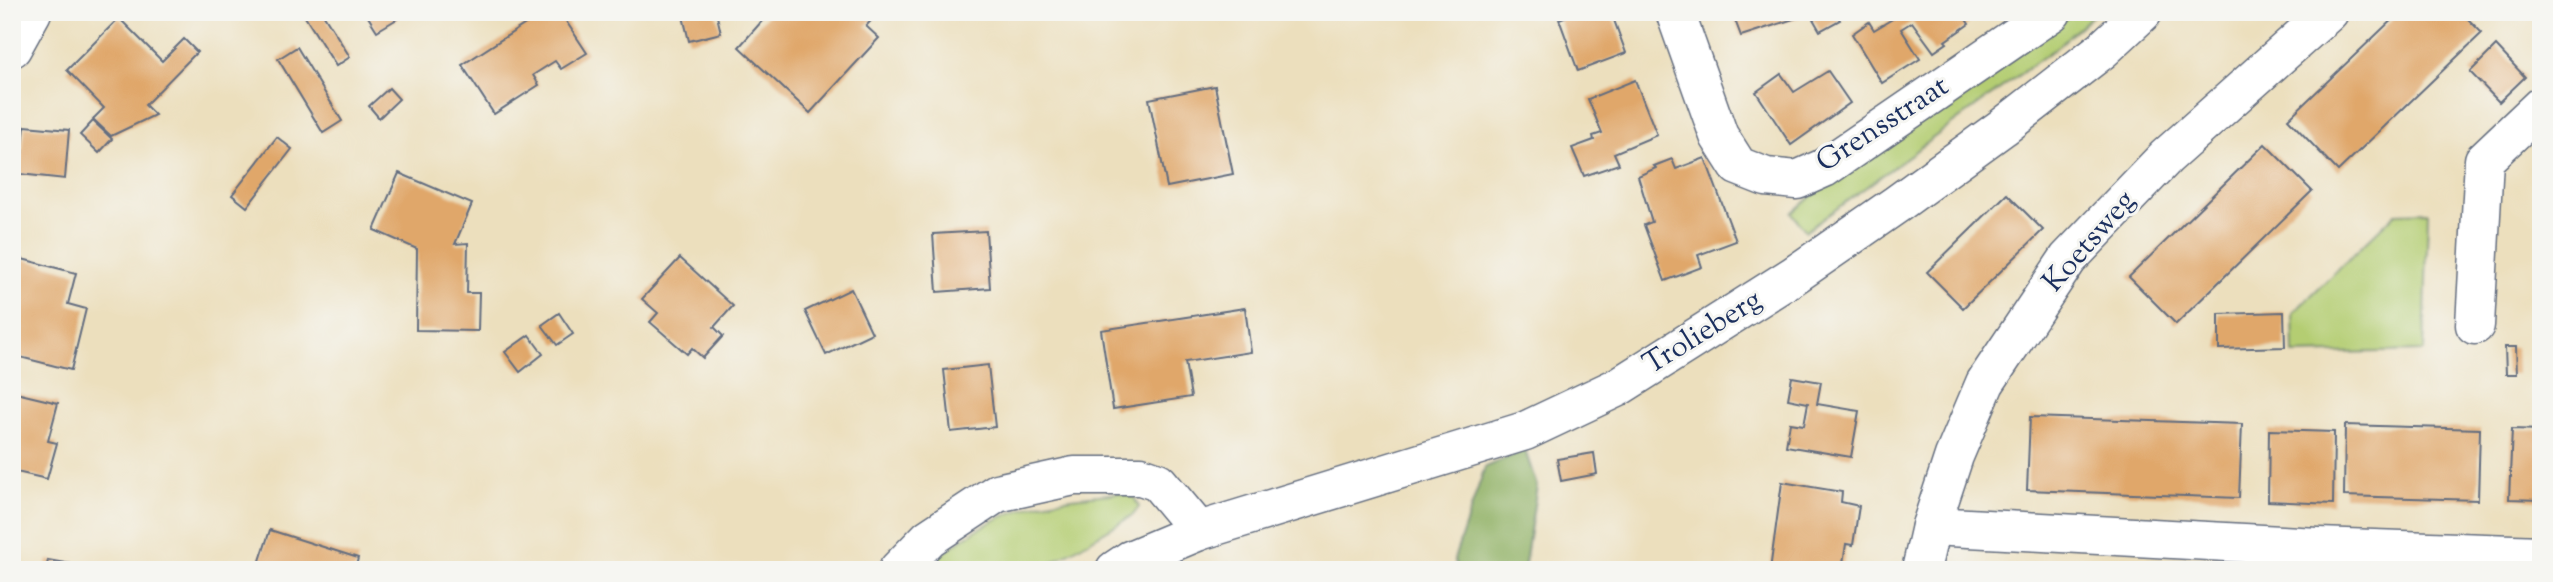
<svg xmlns="http://www.w3.org/2000/svg" width="2553" height="582" viewBox="0 0 2553 582" font-family="'Sorts Mill Goudy',serif">
	<rect width="100%" height="100%" fill="#f6f6f2"/>
	<filter id="ink" filterUnits="userSpaceOnUse"><feTurbulence type="fractalNoise" baseFrequency=".0143" numOctaves="2"/><feDisplacementMap in="SourceGraphic" scale="14" xChannelSelector="R" yChannelSelector="G"/><feConvolveMatrix kernelMatrix="1 2 1 2 8 2 1 2 1" color-interpolation-filters="sRGB"/></filter>
	<filter id="wash" filterUnits="userSpaceOnUse"><feTurbulence type="fractalNoise" baseFrequency=".00686" numOctaves="4" result="noise"/><feDisplacementMap in="SourceGraphic" scale="28" xChannelSelector="R" yChannelSelector="G"/><feGaussianBlur stdDeviation="1.57" result="paint"/><feColorMatrix in="noise" values="0 0 0 0 0 0 0 0 0 0 0 0 0 0 0 0 0 1.4 0 .05"/><feComposite in="paint" operator="in"/></filter>
	<g filter="url(#wash)">
		<rect width="100%" height="100%" fill="#ecdfbd"/>
		<g fill="#b4cd72" stroke="#687e68" stroke-width="2">
			<polygon points="2077,12 2097,12 2057,47 1806,231 1792,213 1837,174"/>
			<polygon points="2428,212 2424,351 2294,354 2293,313 2396,213"/>
			<path d="M1119,493l15,4 5,10 -6,8 -94,55h-114c32,-32 74,-57 118,-67 24,-6 51,-7 76,-10z"/>
		</g>
		<polygon fill="#8fb064" stroke="#557061" stroke-width="2" points="1525,450 1537,486 1524,570 1458,570 1454,559 1485,467"/>
		<g id="blocks">
			<g fill="#e0a76a">
				<polygon points="302,12 322,12 350,57 336,66"/>
				<polygon points="365,12 393,12 397,19 377,31"/>
				<polygon points="544,12 560,12 587,53 561,69 555,61 533,75 539,85 494,114 462,65"/>
				<polygon points="682,12 716,12 721,33 689,41"/>
				<polygon points="770,12 879,12 866,26 879,38 810,113 739,47"/>
				<polygon points="1577,12 1611,12 1626,53 1578,71 1559,19"/>
				<polygon points="1732,12 1798,12 1800,17 1741,36"/>
				<polygon points="1809,12 1835,12 1840,20 1820,31"/>
				<polygon points="1893,12 1961,12 1969,24 1945,41 1947,43 1934,52 1912,22 1901,29 1920,59 1882,83 1852,34 1869,22 1874,30 1894,18"/>
				<polygon points="2400,12 2461,12 2482,33 2338,171 2288,119"/>
				<polygon points="119,18 162,61 184,39 197,52 145,105 155,115 111,136 93,119 104,108 67,70"/>
				<polygon points="2496,46 2525,77 2499,102 2470,72"/>
				<polygon points="297,47 342,121 323,133 278,59"/>
				<polygon points="1828,71 1850,103 1791,145 1756,92 1781,74 1794,92"/>
				<polygon points="1635,80 1657,135 1614,153 1619,164 1584,176 1572,148 1594,140 1593,136 1602,133 1588,99"/>
				<polygon points="1215,86 1233,174 1167,187 1149,99"/>
				<polygon points="389,88 399,99 379,118 369,106"/>
				<polygon points="93,121 112,139 99,153 80,135"/>
				<polygon points="25,126 69,130 65,179 20,174"/>
				<polygon points="277,137 292,149 247,207 232,195"/>
				<polygon points="2265,144 2312,191 2176,324 2129,277"/>
				<polygon points="1705,158 1736,241 1698,255 1702,267 1665,281 1644,225 1652,222 1638,176 1656,168 1654,166 1672,159 1676,169"/>
				<polygon points="399,173 472,204 455,244 468,243 467,293 479,293 478,331 416,330 417,249 374,230"/>
				<polygon points="2007,194 2043,230 1963,308 1927,272"/>
				<polygon points="986,231 990,288 937,292 933,234"/>
				<polygon points="680,258 733,306 714,327 723,336 703,358 692,348 687,354 650,322 658,313 642,299"/>
				<polygon points="22,259 76,273 68,304 86,309 71,370 12,355 12,297"/>
				<polygon points="851,289 872,333 826,355 805,311"/>
				<polygon points="1245,308 1251,352 1185,362 1191,397 1113,409 1101,330"/>
				<polygon points="2284,312 2285,347 2219,349 2219,314"/>
				<polygon points="559,313 573,334 557,345 542,325"/>
				<polygon points="529,335 543,354 520,372 505,352"/>
				<polygon points="2505,347 2516,347 2517,374 2506,374"/>
				<polygon points="988,365 995,427 951,432 944,370"/>
				<polygon points="1792,377 1821,382 1817,404 1859,411 1851,457 1786,446 1790,423 1804,425 1808,403 1788,399"/>
				<polygon points="12,392 58,403 48,441 57,443 47,479 12,471"/>
				<polygon points="2030,417 2242,424 2239,498 2027,490"/>
				<polygon points="2345,425 2480,429 2478,500 2344,496"/>
				<polygon points="2512,429 2541,430 2541,500 2509,499"/>
				<polygon points="2269,430 2334,432 2333,504 2268,501"/>
				<polygon points="1594,453 1597,474 1561,481 1557,459"/>
				<polygon points="1782,482 1842,492 1841,502 1859,506 1853,545 1846,544 1842,570 1770,570"/>
				<polygon points="270,530 358,558 355,570 257,570"/>
				<polygon points="48,560 82,566 81,570 46,570"/>
				<polygon points="650,565 691,566 691,570 650,570"/>
			</g>
		</g>
	</g>
	<g filter="url(#ink)">
		<use href="#blocks" fill-opacity="0" stroke="#646d7f" stroke-width="2"/>
		<g fill="none" stroke-linecap="round" stroke-linejoin="round">
			<defs>
				<g id="minor">
					<polyline points="1675,12 1719,136 1738,166 1766,177 1797,180 1824,168 2052,12"/>
					<polyline points="12,48 32,12"/>
					<polyline points="2475,325 2484,160 2541,106"/>
					<polyline points="1931,526 2318,547 2541,555"/>
					<polyline points="898,570 929,538 997,493 1074,476 1141,476 1158,482 1199,531"/>
					<polyline points="1115,570 1130,560 1199,531 1525,431 1618,387 1793,276 1897,204 2003,127 2102,50 2143,12"/>
					<polyline points="1921,570 1931,526 1954,456 1985,383 2068,259 2166,157 2329,12"/>
				</g>
			</defs>
			<use href="#minor" stroke="#646d7f" stroke-width="41"/>
			<use href="#minor" stroke="#fff" stroke-width="38"/>
		</g>
	</g>
	<g text-anchor="middle" dominant-baseline="central" stroke-width="6" stroke-linejoin="round" paint-order="stroke">
		<g font-size="30" fill="#1b2f5e" stroke="#f6f6f2">
			<text transform="translate(1883 125) rotate(-33)">Grensstraat</text>
			<text transform="translate(2090 242) rotate(-49)">Koetsweg</text>
			<text transform="translate(1703 333) rotate(-32)">Trolieberg</text>
		</g>
	</g>
	<rect width="2553" height="582" fill="none" stroke="#f6f6f2" stroke-width="42"/>
</svg>
